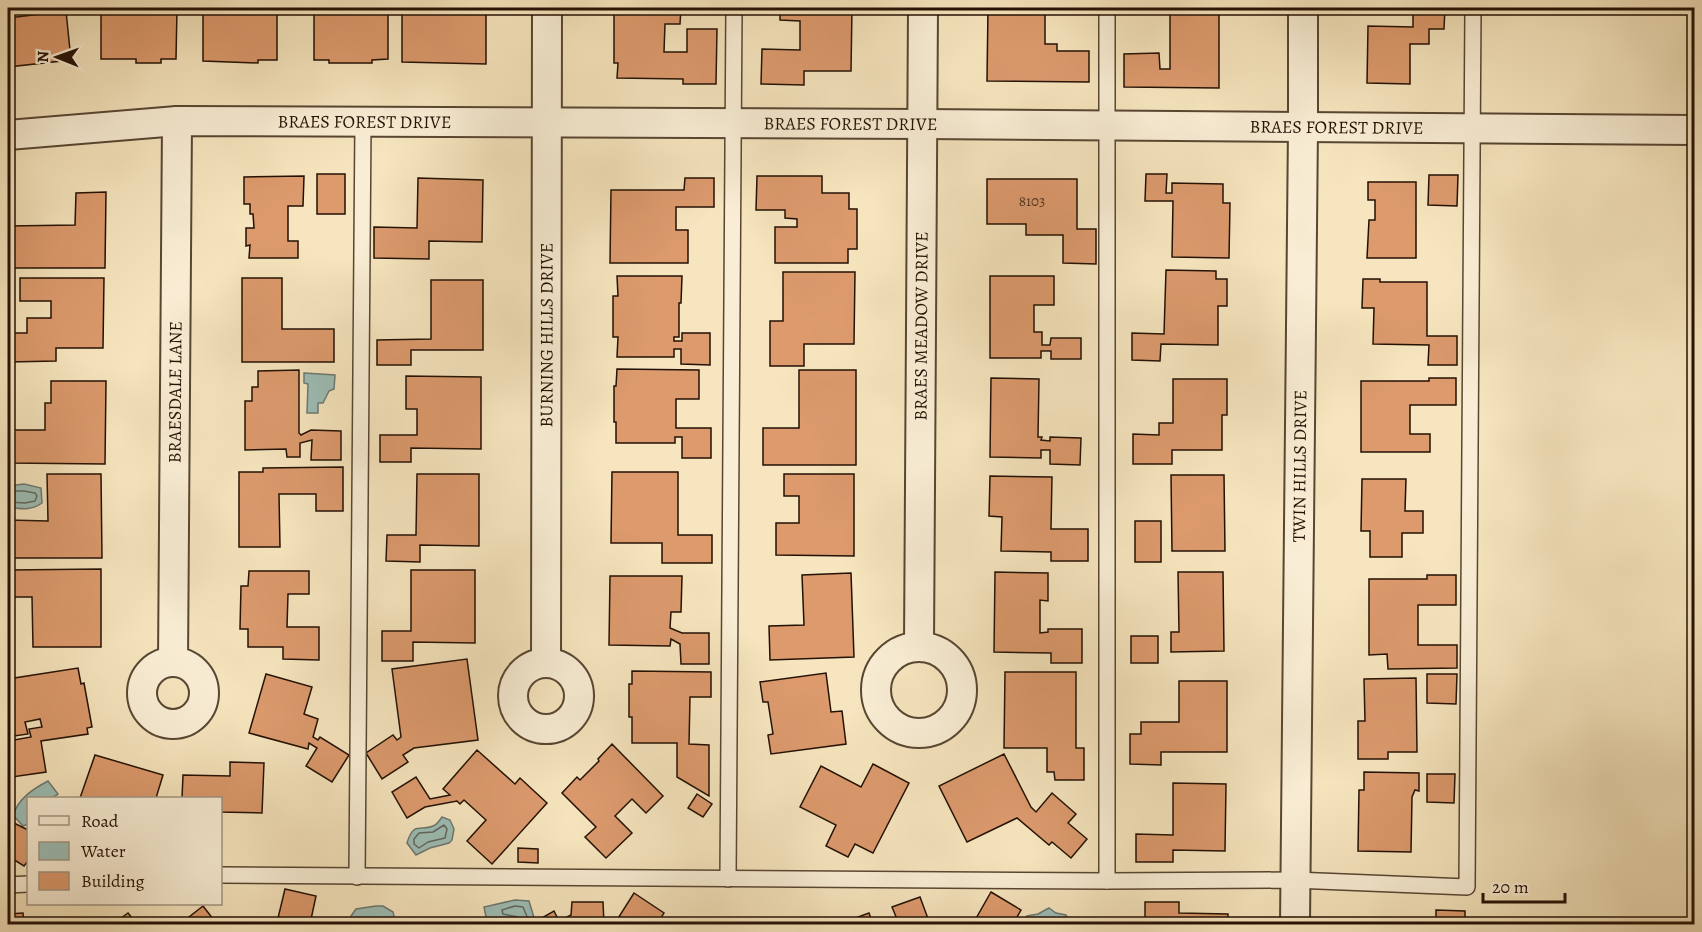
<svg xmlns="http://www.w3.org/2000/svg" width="1702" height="932" viewBox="0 0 1702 932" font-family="Alegreya,serif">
	<rect width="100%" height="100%" fill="#f6e5be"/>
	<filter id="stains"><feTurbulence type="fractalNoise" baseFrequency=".00333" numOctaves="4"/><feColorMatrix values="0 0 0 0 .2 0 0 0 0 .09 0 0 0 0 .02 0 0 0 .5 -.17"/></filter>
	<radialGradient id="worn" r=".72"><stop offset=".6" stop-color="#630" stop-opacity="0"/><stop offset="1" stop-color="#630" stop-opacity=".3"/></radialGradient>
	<g fill="#9dbeb7" stroke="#6c7970" stroke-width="1.5">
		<polygon points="304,373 335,375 334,389 329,391 323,403 318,403 318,413 307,413 308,384 304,383"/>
		<path d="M24,484l17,4 1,15c-11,8 -22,6 -34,4v-21z"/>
		<path d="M48,781l10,13 -6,4h-24v26l-5,2 -10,-11c6,-17 20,-26 35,-34z"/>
		<path d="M442,817l8,3 4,9 -2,11 -3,3 -19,5 -14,7 -9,-12c7,-24 15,-10 28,-18 3,-2 5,-5 7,-8z"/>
		<polygon points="515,900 529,901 535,921 530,924 501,920 487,922 484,907"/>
		<polygon points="376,906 383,906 393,912 394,916 392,924 353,924 351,916 356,909"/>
		<polygon points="1049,908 1056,913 1066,915 1070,924 1022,924 1027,916 1038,914"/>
	</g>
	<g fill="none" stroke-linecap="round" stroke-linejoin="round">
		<g stroke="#60685e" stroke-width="1.5">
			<polyline points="8,491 24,491 35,493 37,496 35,501 25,503 8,502"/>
			<polygon points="444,825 447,829 445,838 428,842 419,848 414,844 414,839 419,833 433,832"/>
			<polyline points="521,924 518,917 503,914 502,910 515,906 523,907 528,919 527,924"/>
		</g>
	</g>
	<g fill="#dc9a6d" stroke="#231105" stroke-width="1.5">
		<polygon points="101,8 177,8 176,59 161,59 161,63 136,63 136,59 101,59"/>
		<polygon points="203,8 277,8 277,60 258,60 258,63 203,61"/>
		<polygon points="314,8 388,8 388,59 372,60 372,63 329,63 329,60 314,60"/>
		<polygon points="402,8 486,8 486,64 402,62"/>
		<polygon points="619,8 681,8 680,24 665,24 664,52 687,52 687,29 717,29 716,84 683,84 683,79 617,78 618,63 614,63 614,11 618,11"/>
		<polygon points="780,8 852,8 851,71 804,71 804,85 761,84 762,49 800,50 800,21 780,20"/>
		<polygon points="988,8 1045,8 1045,44 1057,44 1057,51 1089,51 1089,82 987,81"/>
		<polygon points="1413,8 1445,8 1444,29 1429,29 1429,44 1410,44 1410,84 1367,83 1368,26 1413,27"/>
		<polygon points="66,11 71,60 8,67 8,73 8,18"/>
		<polygon points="1170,12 1219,13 1219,88 1124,87 1124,54 1159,53 1160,69 1170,69"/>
		<rect x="317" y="174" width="28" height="40"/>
		<polygon points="1146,174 1167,174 1166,193 1172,193 1172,183 1223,184 1223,203 1230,203 1229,258 1172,257 1173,201 1145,201"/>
		<polygon points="1429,175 1458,175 1457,206 1428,205"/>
		<polygon points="304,176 303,206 288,206 288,241 298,241 298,258 249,258 250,245 246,246 246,228 254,228 253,214 250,214 250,204 244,204 244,177"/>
		<polygon points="757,176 822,176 822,193 849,193 849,209 857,209 857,249 848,249 848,263 775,263 775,227 797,227 797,219 785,218 785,210 756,210"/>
		<polygon points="418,178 483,180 482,242 429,241 429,259 374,258 374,227 417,228"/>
		<polygon points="685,178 714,178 714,207 676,207 676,230 688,230 688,263 610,263 611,190 684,190"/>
		<polygon points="987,179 1077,179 1077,229 1096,229 1096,264 1063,263 1063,235 1026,235 1026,224 987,224"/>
		<polygon points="1368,182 1416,182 1416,258 1367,258 1369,220 1375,220 1375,200 1368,200"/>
		<polygon points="106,192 105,268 10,268 8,226 75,225 76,193"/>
		<polygon points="1166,270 1216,271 1216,279 1227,279 1227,306 1218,306 1218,345 1161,344 1160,361 1132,360 1132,333 1164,334"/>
		<polygon points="783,272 855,272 854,344 804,344 804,366 770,366 770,321 783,321"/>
		<polygon points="617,276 682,276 681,303 679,303 679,337 674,337 674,341 682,341 682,333 710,333 710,365 681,364 681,349 674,349 674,357 617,357 618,337 613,337 613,296 618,296"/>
		<polygon points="990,276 1054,276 1054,305 1034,305 1034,332 1042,332 1042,345 1050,345 1051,338 1081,338 1081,359 1051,359 1051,351 1041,351 1041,358 990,358"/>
		<polygon points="20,278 104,278 103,348 56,348 56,361 8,362 8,333 27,333 27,318 51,318 51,301 20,301"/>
		<polygon points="242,278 282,278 282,329 334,329 334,362 242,362"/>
		<polygon points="1363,279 1380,279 1380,282 1427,282 1427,336 1457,336 1457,365 1428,365 1429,345 1373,344 1374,308 1362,308"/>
		<polygon points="431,280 483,280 483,350 411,350 411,365 377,365 377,340 431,339"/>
		<polygon points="617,369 699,370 699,399 676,399 676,428 711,428 711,458 682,458 682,437 675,437 675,443 616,443 616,422 614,422 614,386 616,386"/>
		<polygon points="299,370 299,433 301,435 311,430 341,431 341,460 311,460 312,440 300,443 300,457 287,457 286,449 245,450 245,401 252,401 252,387 258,387 258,371"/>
		<polygon points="799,370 856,370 856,465 763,465 763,428 799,428"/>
		<polygon points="406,376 481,377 481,449 411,448 411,462 380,462 380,435 417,435 417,409 406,409"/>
		<polygon points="991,378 1039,379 1038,437 1042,437 1041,440 1050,441 1050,437 1081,438 1080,465 1050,464 1050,450 1041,450 1041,458 990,457"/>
		<polygon points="1429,378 1456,378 1456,405 1410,405 1410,434 1430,434 1430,452 1361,452 1361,381 1429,381"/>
		<polygon points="1173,379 1227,379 1227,415 1222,415 1222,450 1172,450 1172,464 1133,464 1133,434 1159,435 1159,423 1173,423"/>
		<polygon points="51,381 106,381 105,464 8,463 9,430 45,430 45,403 51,403"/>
		<polygon points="343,467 343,511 316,511 316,494 279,494 280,547 239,547 239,472 263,472 263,468"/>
		<polygon points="612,472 678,472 678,535 712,535 712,563 662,563 662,543 611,543"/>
		<polygon points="47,474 101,474 102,558 8,558 8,520 48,521"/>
		<polygon points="417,474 479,474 479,546 420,545 420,562 386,561 387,535 416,535"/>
		<polygon points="784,474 854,474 854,556 776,555 776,523 799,523 799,496 784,496"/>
		<polygon points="1171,475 1224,475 1225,551 1172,551"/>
		<polygon points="990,476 1052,477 1051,529 1088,529 1088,561 1051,561 1051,552 1001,551 1002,517 989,516"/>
		<polygon points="1362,479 1406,479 1405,511 1423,511 1423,533 1402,533 1402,557 1370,557 1370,531 1361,531"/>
		<rect x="1135" y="521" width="26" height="41"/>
		<polygon points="101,569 101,647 33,647 32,597 8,597 8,570"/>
		<polygon points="411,570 475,570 475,643 413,642 413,661 382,661 382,631 411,631"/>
		<polygon points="249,571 309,571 309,594 288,594 287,627 319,627 319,660 283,659 283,647 248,647 248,629 240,629 241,586 248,586"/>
		<polygon points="995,572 1048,573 1048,601 1040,600 1040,633 1048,632 1048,629 1082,629 1082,663 1051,663 1051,653 994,652"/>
		<polygon points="1178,572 1223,572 1224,651 1171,652 1171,632 1179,632"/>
		<polygon points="851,573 854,657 770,660 769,626 804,625 802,575"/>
		<polygon points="1427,575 1456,575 1456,605 1418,605 1418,645 1457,645 1457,668 1388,669 1387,654 1369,655 1369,579 1427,579"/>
		<polygon points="610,576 682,576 681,612 671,612 670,628 682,633 709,633 709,664 681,664 680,644 671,639 670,646 609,645"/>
		<rect x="1131" y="636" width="27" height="27"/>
		<polygon points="467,659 478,740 414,748 403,755 408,762 382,779 366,753 393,735 397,740 401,737 392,669"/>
		<polygon points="78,668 81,684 84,683 92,727 87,728 88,734 41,741 46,772 12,777 8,741 31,737 29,729 42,727 40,719 25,722 28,734 8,737 8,679"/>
		<polygon points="632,671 711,672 711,697 690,697 689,744 709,745 709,796 677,777 677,743 632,743 632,717 629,717 629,684 632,684"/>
		<polygon points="1005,672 1076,672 1076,748 1084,748 1084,780 1055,780 1054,772 1047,772 1047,748 1004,748"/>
		<polygon points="826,673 831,712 842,711 846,744 771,754 768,735 773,734 768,702 763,702 760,682"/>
		<polygon points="266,674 312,687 304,714 318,719 313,737 318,740 320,737 349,755 332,782 306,766 317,748 309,743 308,749 249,733"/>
		<polygon points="1427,674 1457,674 1456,704 1427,703"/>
		<polygon points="1416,678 1417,752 1388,752 1388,759 1358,759 1358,721 1365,721 1364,679"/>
		<polygon points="1179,681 1227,681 1227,752 1161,752 1161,765 1130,764 1130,734 1141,734 1141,722 1179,722"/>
		<polygon points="612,744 663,796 646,813 632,799 615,816 632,833 606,858 585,837 596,827 562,793 577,777 580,780 599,761 598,759"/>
		<polygon points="477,750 515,784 520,778 547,803 492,864 467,841 486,820 464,800 460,804 457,801 425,807 407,818 392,792 416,777 430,799 450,795 443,789"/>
		<polygon points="1004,754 1031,807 1036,812 1052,793 1076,814 1068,823 1087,839 1071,858 1052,842 1049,845 1017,818 967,842 939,786"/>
		<polygon points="95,755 163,775 156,798 80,798"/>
		<polygon points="230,762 264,763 262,813 220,812 220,798 182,798 183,775 230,776"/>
		<polygon points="873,764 909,783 873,853 855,844 848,857 826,846 836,825 800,807 821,766 861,787"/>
		<polygon points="1364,772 1419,773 1419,791 1415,790 1412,797 1411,852 1358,851 1359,790 1364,790"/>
		<polygon points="1427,774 1455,774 1454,803 1427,802"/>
		<polygon points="1173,783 1226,784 1225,851 1173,850 1173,862 1136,862 1136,834 1173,835"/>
		<polygon points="697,794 712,804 703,817 688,808"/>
		<polygon points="8,820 28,830 28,861 24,866 8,856"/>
		<polygon points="518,848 538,849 538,863 518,862"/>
		<polygon points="285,889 316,896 310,924 300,924 278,918"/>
		<polygon points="991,892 1021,910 1013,924 978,924 974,922"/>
		<polygon points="634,893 664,913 657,924 615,923"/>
		<polygon points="920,897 930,924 899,924 892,907"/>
		<polygon points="572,902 603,902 604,924 543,924 540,919 554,911 559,921 571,915"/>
		<polygon points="1145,902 1179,902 1179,913 1228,914 1228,924 1145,924"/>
		<polygon points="203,906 217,924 180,924"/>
		<polygon points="1436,910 1465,911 1465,924 1436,924"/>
		<polygon points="23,913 24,924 8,924 8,914"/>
		<polygon points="128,913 137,924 113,924"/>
		<polygon points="869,913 873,924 839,924"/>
	</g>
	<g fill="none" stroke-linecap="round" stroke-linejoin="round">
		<defs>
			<g id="service">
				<polyline points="220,875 1107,881 1294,880 1467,887 1473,8"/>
				<polyline points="357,877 363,122"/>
				<polyline points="728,879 734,8"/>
				<polyline points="1107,881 1107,8"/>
				<polyline points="8,885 28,884"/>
			</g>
			<g id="minor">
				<path id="s1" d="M8,135l169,-14 746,3 771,6"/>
				<path id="s2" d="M919,646l4,-638"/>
				<circle cx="919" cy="690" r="43"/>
				<circle cx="173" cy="693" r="31"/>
				<path id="s3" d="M173,662l4,-541"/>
				<path id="s4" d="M546,662l1,-654"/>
				<circle cx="546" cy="696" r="33"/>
				<path id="s5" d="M1295,924l8,-797v-119"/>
			</g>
		</defs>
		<use href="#service" stroke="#584633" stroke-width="18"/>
		<use href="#minor" stroke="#584633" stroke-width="32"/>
		<use href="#service" stroke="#f9eed5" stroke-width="15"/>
		<use href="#minor" stroke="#f9eed5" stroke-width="28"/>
	</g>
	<g text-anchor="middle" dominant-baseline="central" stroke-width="5" stroke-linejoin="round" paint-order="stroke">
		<g font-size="15" fill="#51331f">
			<text x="1032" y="201">8103</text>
		</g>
		<g font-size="18" fill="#231105" stroke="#f9eed5">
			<text stroke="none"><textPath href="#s1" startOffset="357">BRAES FOREST DRIVE</textPath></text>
			<text stroke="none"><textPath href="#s1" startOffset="843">BRAES FOREST DRIVE</textPath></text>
			<text stroke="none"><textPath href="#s1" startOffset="1329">BRAES FOREST DRIVE</textPath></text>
			<text stroke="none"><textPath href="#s2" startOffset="320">BRAES MEADOW DRIVE</textPath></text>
			<text stroke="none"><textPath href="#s4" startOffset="327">BURNING HILLS DRIVE</textPath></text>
			<text stroke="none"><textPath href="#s3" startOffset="270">BRAESDALE LANE</textPath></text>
			<text stroke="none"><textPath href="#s5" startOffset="458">TWIN HILLS DRIVE</textPath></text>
		</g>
	</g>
	<rect width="1702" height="932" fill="none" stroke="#f6e5be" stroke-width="30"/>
	<rect x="9" y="9" width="1684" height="914" fill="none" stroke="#231105" stroke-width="3"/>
	<rect x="15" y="15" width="1672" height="902" fill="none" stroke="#231105" stroke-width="1.5"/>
	<rect x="27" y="797" width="195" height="108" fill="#f9eed5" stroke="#a39682" stroke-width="1.5"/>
	<rect x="39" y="816" width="30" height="9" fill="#f9eed5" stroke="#a39682" stroke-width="1.5"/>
	<text x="81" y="827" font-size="18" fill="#231105">Road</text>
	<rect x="39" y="842" width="30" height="18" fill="#9dbeb7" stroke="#a39682" stroke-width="1.5"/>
	<text x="81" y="857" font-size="18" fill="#231105">Water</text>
	<rect x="39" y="872" width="30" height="18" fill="#dc9a6d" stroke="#a39682" stroke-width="1.5"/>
	<text x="81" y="887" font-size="18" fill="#231105">Building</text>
	<g transform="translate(57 57) rotate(271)" stroke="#f9eed5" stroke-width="4.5" paint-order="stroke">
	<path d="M0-4.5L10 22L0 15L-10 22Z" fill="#231105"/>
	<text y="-9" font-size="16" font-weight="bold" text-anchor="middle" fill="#231105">N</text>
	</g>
	<path d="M1483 893v9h82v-9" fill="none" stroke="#231105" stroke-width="3"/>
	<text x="1492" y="893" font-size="18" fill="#231105" stroke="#f9eed5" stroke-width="4.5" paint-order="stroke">20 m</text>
	<rect width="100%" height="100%" filter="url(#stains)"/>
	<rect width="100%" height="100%" fill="url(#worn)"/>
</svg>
